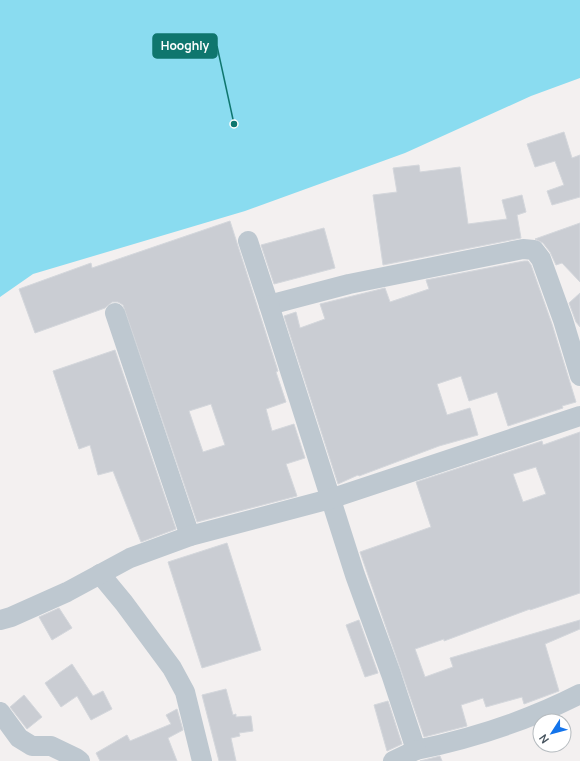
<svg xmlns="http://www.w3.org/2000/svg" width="580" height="761" viewBox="0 0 580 761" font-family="Manrope,sans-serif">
	<rect width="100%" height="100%" fill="#f3f0f0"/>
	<polygon fill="#8adcf0" points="0,0 580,0 580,78 531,96 405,153 245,211 33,274 0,297"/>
	<g fill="#cacdd3" stroke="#d4d7dc" fill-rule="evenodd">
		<polygon points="564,132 572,158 580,155 580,197 552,205 547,191 564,185 555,161 535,167 527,144"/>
		<polygon points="419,165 420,172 460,167 468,224 507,219 502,200 522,195 526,212 517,215 521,238 383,265 373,195 397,192 393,168"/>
		<path d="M230,221l48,150 -2,1 10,30 -20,7 6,22 22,-7 11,34 -19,6 11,32 -100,26 -74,-217 -5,-3h-6l-7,6 -70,25 -16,-44 72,-26 1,5zM211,404l14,41 -22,7 -14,-41z"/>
		<polygon points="580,223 580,282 562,263 556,265 550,252 543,243 535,239"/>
		<polygon points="324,228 335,268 274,284 261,245"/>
		<polygon points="524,261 528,261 531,265 552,324 576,402 562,406 563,408 508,426 497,392 469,401 461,376 437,384 447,415 470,408 478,435 439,446 359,476 358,475 338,484 284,316 296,312 300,328 325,319 320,304 385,288 390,302 429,289 426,280"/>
		<polygon points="580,293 580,327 576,322 569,303"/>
		<polygon points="115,350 176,529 141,542 113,471 98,475 90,445 79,449 53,371"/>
		<path d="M580,432v161l-50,17v-1l-86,32v-2l-29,10 10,28 28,-10 -3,-9 130,-38v9l-35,15 14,47 -35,13 -2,-7 -36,10 -3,-9 -22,7 6,21 -43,11 -64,-185 71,-25 -15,-45 126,-41 1,4zM536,467l10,27 -23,8 -10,-28z"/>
		<polygon points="227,543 261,650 202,668 168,562"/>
		<polygon points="59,608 72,628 52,640 39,617"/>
		<polygon points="359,620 378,673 365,677 346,625"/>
		<polygon points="72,664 93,696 103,691 112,709 91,720 77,696 61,707 45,683"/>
		<polygon points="226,689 233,715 236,714 236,717 251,716 253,731 239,733 240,736 231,738 236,761 219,761 202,695"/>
		<polygon points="24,695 42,717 27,729 10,707"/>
		<polygon points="388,701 402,744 387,751 374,705"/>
		<polygon points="177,709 183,730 168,738 177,761 100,761 96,753 127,735 130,741 171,724 166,715"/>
		<polygon points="440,756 442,761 420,761"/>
	</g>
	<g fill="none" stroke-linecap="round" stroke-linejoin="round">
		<g stroke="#bec8d0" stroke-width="20">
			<polyline points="248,241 269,305 349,284 523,249 534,250 541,259 563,320 580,376"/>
			<path d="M269,305l86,270 36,99 25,76c59,-12 111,-29 164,-56"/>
			<polyline points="115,313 190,536"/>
			<polyline points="100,574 124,603 172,668 185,692 202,761"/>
			<polyline points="0,620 11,617 67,592 130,558 190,536 330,499 580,416"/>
			<polyline points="0,712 19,738 32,746 51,746 76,758 80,761"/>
			<polyline points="393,761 416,750"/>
		</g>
	</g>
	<path fill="none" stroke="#0f766e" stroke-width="1.5" d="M234 124L217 46"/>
	<circle fill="#0f766e" stroke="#fff" stroke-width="1.5" cx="234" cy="124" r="4"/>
	<rect fill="#0f766e" stroke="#0f766e" stroke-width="1.5" x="153" y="34" width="64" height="24" rx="4"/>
	<g font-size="12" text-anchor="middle" font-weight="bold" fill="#fff">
		<text x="185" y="50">Hooghly</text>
	</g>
	<g transform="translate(552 733) rotate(234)"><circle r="19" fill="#ffffff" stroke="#b5bbbf"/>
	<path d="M0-3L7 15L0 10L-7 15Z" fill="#1374eb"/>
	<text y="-6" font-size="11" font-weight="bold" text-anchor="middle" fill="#47545f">N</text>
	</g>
</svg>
